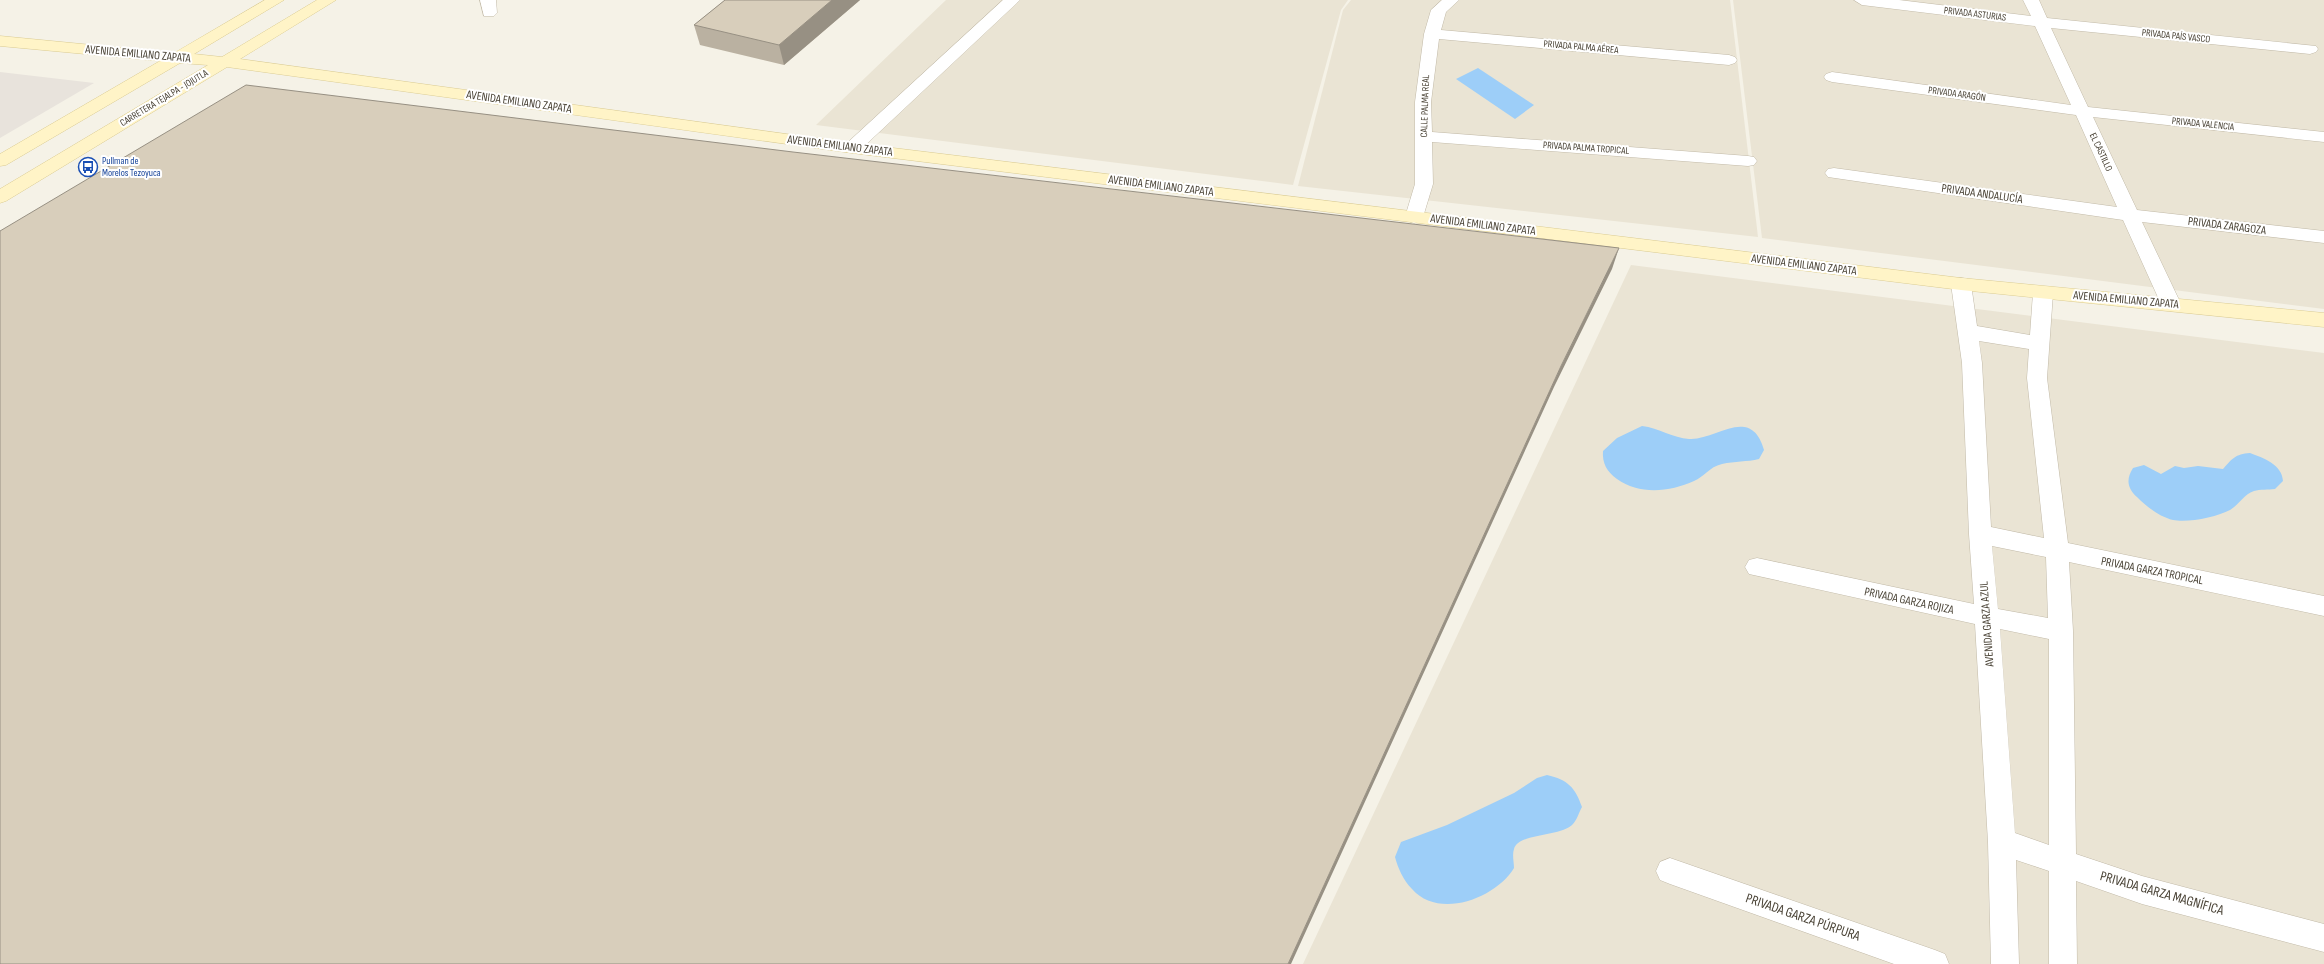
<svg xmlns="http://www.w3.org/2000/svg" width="2324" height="964" viewBox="0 0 2324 964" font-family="'Sofia Sans Condensed',sans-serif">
	<rect width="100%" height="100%" fill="#f5f2e7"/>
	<g fill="#eae4d4">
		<polygon points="946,0 1348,0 1341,10 1293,185 816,125"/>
		<polygon points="1351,0 1730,0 1758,237 1298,186 1343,10"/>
		<polygon points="1733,0 2324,0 2324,309 1762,238"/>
		<polygon points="1631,265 2324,353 2324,964 1303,964"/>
	</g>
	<polygon fill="#e8e3dc" points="0,72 94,83 0,138"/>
	<g fill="#9dcef8">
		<polygon points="1478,68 1534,105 1515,119 1456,79"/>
		<path d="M1642,426c17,2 31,12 47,13 26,2 62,-35 75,11l-5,9c-12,3 -24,2 -37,5 -13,3 -18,13 -28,17 -24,11 -55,14 -77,-2 -10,-7 -15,-16 -14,-28l14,-13z"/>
		<path d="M2250,453c13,5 32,11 33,28l-8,8c-7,1 -15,0 -21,2 -10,3 -15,14 -24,19 -13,7 -42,13 -57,10 -13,-3 -26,-13 -36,-23 -10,-9 -11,-18 -4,-29l11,-3 17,9 14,-8 9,2 14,-2 25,3c9,-10 12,-15 27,-16z"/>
		<path d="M1547,775c21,5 28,12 35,32 -3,5 -5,13 -9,17 -12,13 -55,9 -59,25 -2,6 0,13 0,19 -18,30 -75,52 -102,21 -9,-9 -14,-21 -17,-32l6,-15 46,-17 67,-32 23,-15z"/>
	</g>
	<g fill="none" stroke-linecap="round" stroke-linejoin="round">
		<defs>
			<polygon id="lane" points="480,0 496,0 497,13 494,16 484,16"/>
			<g id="street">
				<polygon points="1003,0 1020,0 858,152 846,152 843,148 846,144"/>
				<polygon points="1442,0 1459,0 1446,12 1441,30 1729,55 1735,57 1737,60 1735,63 1729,65 1439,39 1431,102 1432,132 1748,156 1754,157 1757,161 1754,165 1748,166 1432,142 1433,184 1423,217 1420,221 1414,223 1408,221 1405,217 1415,184 1415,102 1424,34 1431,10"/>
				<polygon points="1854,0 1899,0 2031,16 2023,0 2039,0 2047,18 2316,46 2318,49 2316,52 2310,54 2051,28 2088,107 2324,132 2324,142 2093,117 2137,210 2324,231 2324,243 2142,222 2181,304 2178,309 2171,311 2164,309 2161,304 2123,220 1828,177 1825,173 1828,169 1834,168 2117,207 2076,115 1832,82 1826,80 1824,77 1826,74 1832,72 2071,105 2035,26 1862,5"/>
				<path d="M1961,278l7,1 3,5 6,42 53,9 3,-42 3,-5 7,-1 7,1 3,5 -6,85 21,165 256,53v20l-255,-54 4,69 3,223 66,22 182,48v28l-182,-48 -66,-23 1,83h-28v-93l-33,-11 3,104h-28l-3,-122 -13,-218 -226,-50 -4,-7 4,-7 8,-2 217,46 -5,-70 -7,-171 -11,-79 3,-5zM1979,341l50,8 -2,29 17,160 -53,-11 -9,-164zM1992,546l54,11 2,61 -50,-9zM2000,629l49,10v206l-34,-12z"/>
				<polygon points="1670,858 1935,950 1945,954 1949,964 1894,964 1670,884 1660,880 1656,871 1660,862"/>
			</g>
			<polygon id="secondary" points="265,0 284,0 194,54 222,57 317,0 336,0 240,59 852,143 1961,278 2324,313 2324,327 1961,290 852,153 227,67 6,201 0,203 0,189 208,65 180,63 6,165 0,166 0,154 160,61 0,46 0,36 174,53"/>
		</defs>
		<use href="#lane" stroke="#c2baa8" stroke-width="1"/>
		<use href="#street" stroke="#c2baa8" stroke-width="1"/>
		<use href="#secondary" stroke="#dacb92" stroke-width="1"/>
		<use href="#lane" fill="#fff" fill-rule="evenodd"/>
		<use href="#street" fill="#fff" fill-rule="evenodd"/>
		<use href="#secondary" fill="#fff4c7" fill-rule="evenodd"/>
	</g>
	<polygon fill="#bab1a1" points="725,0 860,0 784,65 700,45 694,25"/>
	<g fill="#979083">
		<polygon points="832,0 860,0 784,65 779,45"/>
		<polygon points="1619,248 1612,269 1554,387 1291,964 1288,964 1561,366"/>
	</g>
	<g fill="#d8cebb" stroke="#979083">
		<polygon points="725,0 832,0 779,45 694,25"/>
		<polygon points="246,85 793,152 1619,248 1561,366 1288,964 0,964 0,231"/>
	</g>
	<defs>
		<symbol id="bus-ring" viewBox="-11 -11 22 22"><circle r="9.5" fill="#fff" stroke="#1a4fb4" stroke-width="1.5"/><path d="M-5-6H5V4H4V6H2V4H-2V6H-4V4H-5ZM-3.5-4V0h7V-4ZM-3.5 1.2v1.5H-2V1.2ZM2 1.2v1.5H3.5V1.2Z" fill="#1a4fb4"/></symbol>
	</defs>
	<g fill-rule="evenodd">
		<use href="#bus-ring" x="77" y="156" width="22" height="22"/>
	</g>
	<g text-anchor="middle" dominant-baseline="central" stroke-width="4" stroke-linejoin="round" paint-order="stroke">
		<g font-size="10" fill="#494235" stroke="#fff">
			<text transform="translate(1975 14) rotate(7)">PRIVADA ASTURIAS</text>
			<text transform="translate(2176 36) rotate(6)">PRIVADA PAÍS VASCO</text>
			<text transform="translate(1581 47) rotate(5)">PRIVADA PALMA AÉREA</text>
			<text transform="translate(1957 94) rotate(8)">PRIVADA ARAGÓN</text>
			<text transform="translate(164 98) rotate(-31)">CARRETERA TEJALPA - JOJUTLA</text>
			<text transform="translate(1425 106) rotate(-88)">CALLE PALMA REAL</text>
			<text transform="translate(2203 124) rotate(6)">PRIVADA VALENCIA</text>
			<text transform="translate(1586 148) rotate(4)">PRIVADA PALMA TROPICAL</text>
			<text transform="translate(2101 152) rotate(65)">EL CASTILLO</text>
		</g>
		<g font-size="10" fill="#164399" stroke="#fff" text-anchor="start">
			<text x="102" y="161">Pullman de<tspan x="102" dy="12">Morelos Tezoyuca</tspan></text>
		</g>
		<g font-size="12" fill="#494235" stroke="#fff">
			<text transform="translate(138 54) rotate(5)">AVENIDA EMILIANO ZAPATA</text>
			<text transform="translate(519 102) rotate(8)">AVENIDA EMILIANO ZAPATA</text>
			<text transform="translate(840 146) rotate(7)">AVENIDA EMILIANO ZAPATA</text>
			<text transform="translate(1161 186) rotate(7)">AVENIDA EMILIANO ZAPATA</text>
			<text transform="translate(1982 194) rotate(8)">PRIVADA ANDALUCÍA</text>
			<text transform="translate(1483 225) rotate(7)">AVENIDA EMILIANO ZAPATA</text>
			<text transform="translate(2227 226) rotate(7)">PRIVADA ZARAGOZA</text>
			<text transform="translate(1804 265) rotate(7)">AVENIDA EMILIANO ZAPATA</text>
			<text transform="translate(2126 300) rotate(5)">AVENIDA EMILIANO ZAPATA</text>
			<text transform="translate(2152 571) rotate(11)">PRIVADA GARZA TROPICAL</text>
			<text transform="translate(1909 601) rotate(12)">PRIVADA GARZA ROJIZA</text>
			<text transform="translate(1987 624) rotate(-94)">AVENIDA GARZA AZUL</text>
		</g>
		<g font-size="14" fill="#494235" stroke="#fff">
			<text transform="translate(2162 893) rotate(16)">PRIVADA GARZA MAGNÍFICA</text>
			<text transform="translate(1803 917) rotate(19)">PRIVADA GARZA PÚRPURA</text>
		</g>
	</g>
</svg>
